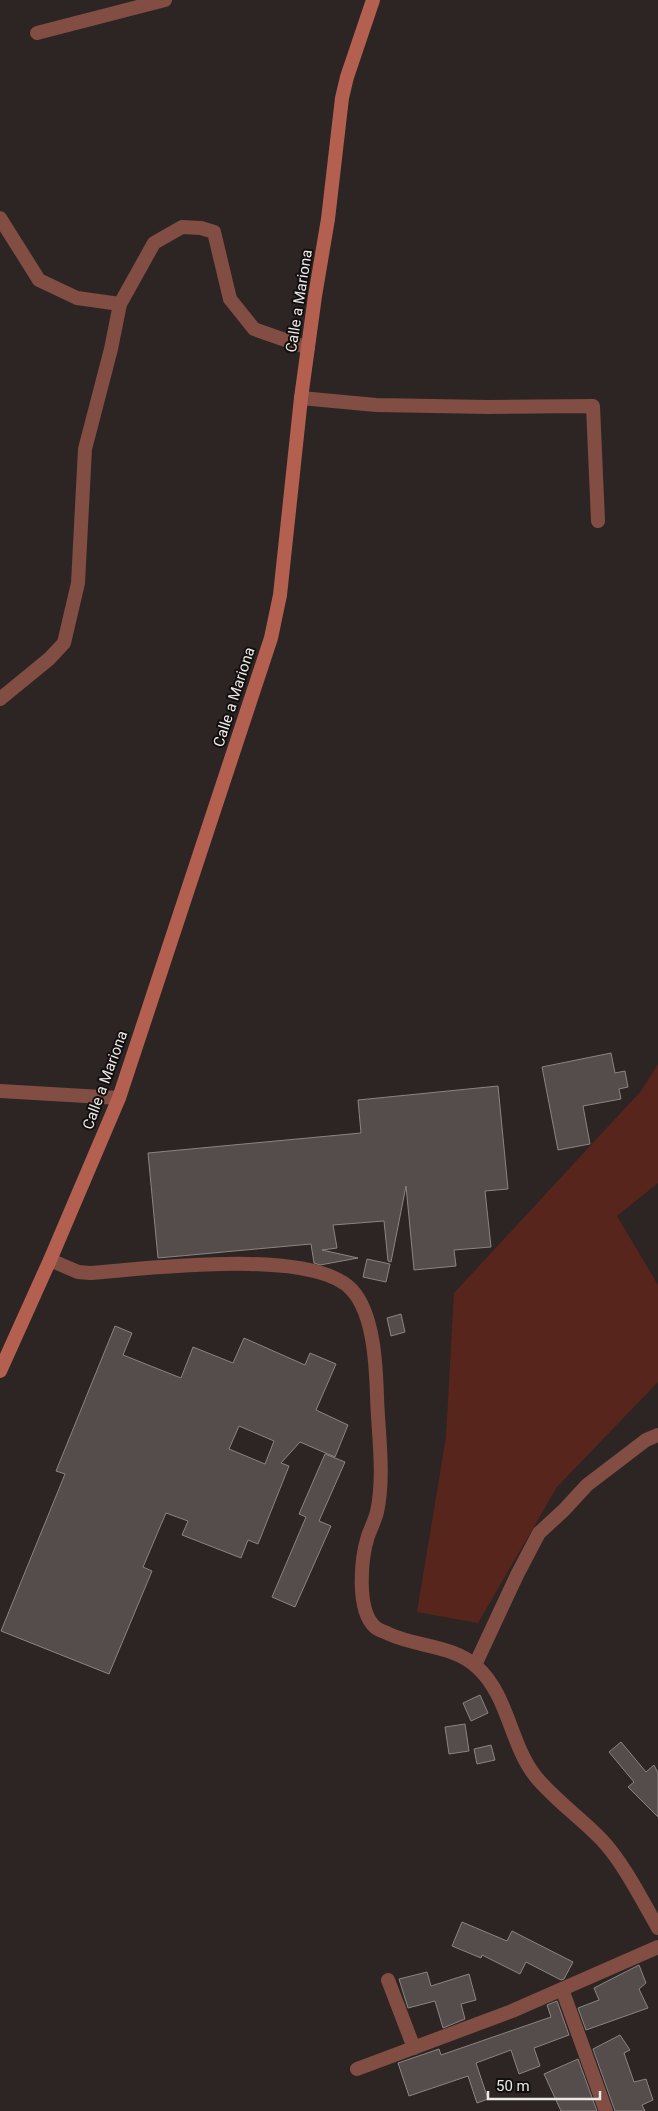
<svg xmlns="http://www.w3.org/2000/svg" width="658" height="2111" viewBox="0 0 658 2111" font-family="Roboto,sans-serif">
	<rect width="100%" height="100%" fill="#2c2524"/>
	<polygon fill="#58251c" points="658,1064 658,1183 617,1216 658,1285 658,1382 557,1487 478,1623 417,1612 446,1437 454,1293 641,1091"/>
	<g fill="#544d4b" stroke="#8c8482" fill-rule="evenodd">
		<polygon points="611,1053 615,1073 625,1071 628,1087 619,1089 621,1099 583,1106 590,1144 558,1150 542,1067"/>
		<polygon points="498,1086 508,1189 485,1191 491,1247 454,1250 456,1266 414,1270 406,1186 391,1262 388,1261 384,1221 333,1225 337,1248 322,1250 358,1258 320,1265 314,1263 311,1244 158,1258 148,1153 361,1133 358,1100"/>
		<polygon points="367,1259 390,1264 386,1282 363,1277"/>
		<polygon points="401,1314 405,1332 391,1336 387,1318"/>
		<path d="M115,1326l17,7 -9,22 58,23 12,-31 40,16 11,-25 61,27 5,-12 26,11 -20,46 32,15 -13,32 -35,-15 -19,21 8,3 -31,78 -10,-4 -7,18 -59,-23 6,-14 -22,-8 -23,54 9,4 -43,103 -108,-43 64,-157 -9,-3zM239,1426l35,15 -9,23 -36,-15z"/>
		<polygon points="325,1454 345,1462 319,1521 331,1526 295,1607 272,1597 306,1517 299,1514"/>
		<polygon points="480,1695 488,1713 471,1721 463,1703"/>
		<polygon points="465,1724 469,1751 449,1754 445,1727"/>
		<polygon points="621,1742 646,1772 654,1765 658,1773 658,1817 628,1787 634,1782 609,1752"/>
		<polygon points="491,1745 495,1760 477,1764 474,1749"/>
		<polygon points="462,1922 507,1941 512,1931 573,1962 564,1979 561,1980 526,1962 520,1974 482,1955 481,1958 452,1946"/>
		<polygon points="639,1965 646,1983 639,1989 648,2008 586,2030 578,2008 599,2000 594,1988"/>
		<polygon points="427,1972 431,1986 469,1974 476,2000 461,2004 465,2019 443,2028 435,2001 408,2008 399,1979"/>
		<polygon points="557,2001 569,2035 534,2048 540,2066 519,2074 511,2050 476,2063 488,2099 477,2103 468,2076 409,2096 398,2063 439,2049 441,2055 551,2017 547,2005"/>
		<polygon points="620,2035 630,2050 624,2053 634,2082 646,2079 653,2100 642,2105 645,2111 615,2111 593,2049"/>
		<polygon points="578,2059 597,2111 561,2111 544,2074"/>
	</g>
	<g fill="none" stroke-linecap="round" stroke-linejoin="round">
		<g stroke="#824d42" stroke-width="14">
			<polyline points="37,33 165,0"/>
			<polyline points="0,218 39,280 77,298 120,304"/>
			<polyline points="301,398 376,405 489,407 593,406 598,521"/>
			<polyline points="0,699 49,659 64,643 78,583 85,449 111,349 120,304 154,243 182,227 201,228 214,232 230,299 254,329 308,348"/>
			<polyline points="0,1091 119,1098"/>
			<path d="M50,1260l28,12 12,1c56,-4 223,-26 262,17 22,24 24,76 25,106 1,37 8,79 0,116 -2,8 -6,16 -9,24 -7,22 -12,74 7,91 3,3 10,5 14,7 28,13 64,11 88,33 32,29 33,78 59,110 19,23 45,41 65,62 22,23 41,61 57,89"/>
			<polyline points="475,1665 517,1575 539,1533 564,1510 587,1485 646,1440 658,1435"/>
			<polyline points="388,1980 414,2048"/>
			<polyline points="562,1989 606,2111"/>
			<polyline points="357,2069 512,2011 658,1947"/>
		</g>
		<polyline stroke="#b46050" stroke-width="14" points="0,1371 50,1260 119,1098 271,638 280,595 301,398 315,296 328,219 342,98 347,77 373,0"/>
	</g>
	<g text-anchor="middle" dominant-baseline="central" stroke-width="4" stroke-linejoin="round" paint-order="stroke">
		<g font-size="15" fill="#ece8e7" stroke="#120f0f">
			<text transform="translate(299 301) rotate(-81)">Calle a Mariona</text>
			<text transform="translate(234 697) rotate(-72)">Calle a Mariona</text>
			<text transform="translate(105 1080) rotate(-70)">Calle a Mariona</text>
		</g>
	</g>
	<path d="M488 2091v8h112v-8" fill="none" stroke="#ece8e7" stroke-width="2.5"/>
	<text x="496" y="2091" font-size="15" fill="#ece8e7" stroke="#120f0f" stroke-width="4" paint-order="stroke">50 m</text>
</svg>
